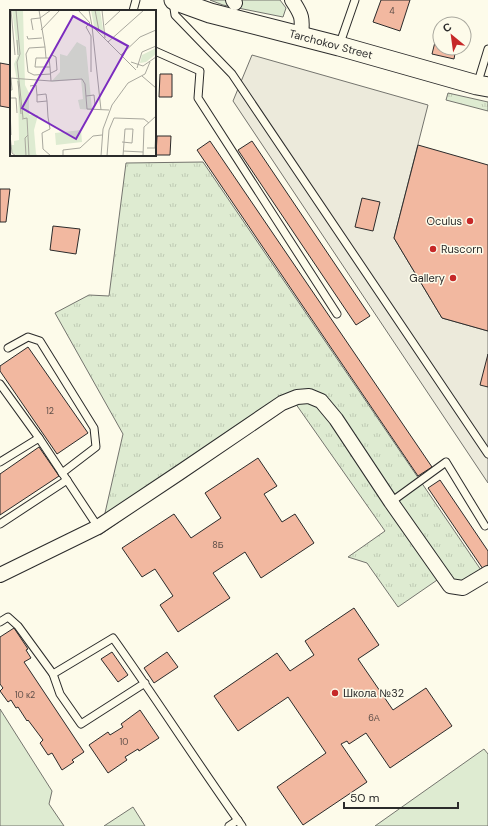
<svg xmlns="http://www.w3.org/2000/svg" width="488" height="826" viewBox="0 0 488 826" font-family="'DM Sans',sans-serif">
	<defs>
		<pattern id="grass-tufts" width="24" height="20" patternUnits="userSpaceOnUse"><rect width="24" height="20" fill="#deebd1"/><path d="M3 7l-1-3M5 7V3M7 7l1-3M15 17l-1-3M17 17v-4M19 17l1-3" fill="none" stroke="#bfcab4"/></pattern>
	</defs>
	<rect width="100%" height="100%" fill="#fdfbea"/>
	<g fill="url(#grass-tufts)" stroke="#74746e">
		<polygon points="448,93 488,102 488,111 446,100"/>
		<polygon points="203,162 481,570 463,588 443,576 398,607 367,563 348,557 385,531 293,400 100,535 123,434 55,313 89,295 109,296 126,163"/>
	</g>
	<g fill="#deebd1" stroke="#74746e">
		<polygon points="210,0 280,0 286,8 283,17 223,5"/>
		<polygon points="0,709 52,791 49,804 64,826 0,826"/>
		<polygon points="484,749 488,754 488,826 375,826"/>
		<polygon points="133,807 145,826 104,826"/>
	</g>
	<polygon fill="#eceadb" stroke="#74746e" points="252,55 428,105 394,238 442,318 488,331 488,483 233,101"/>
	<g fill="#f2b8a0" stroke="#2b2b2b">
		<polygon points="381,0 410,0 400,31 373,22"/>
		<polygon points="437,34 440,35 440,48 456,48 454,59 432,54"/>
		<polygon points="0,63 11,65 11,108 0,106"/>
		<polygon points="160,74 172,74 172,97 159,97"/>
		<polygon points="157,136 171,136 170,155 156,155"/>
		<polygon points="210,141 432,467 418,476 197,150"/>
		<polygon points="252,141 370,316 356,325 238,150"/>
		<polygon points="418,145 488,165 488,331 442,318 394,238"/>
		<polygon points="0,189 10,189 6,222 0,222"/>
		<polygon points="362,198 380,202 373,231 355,227"/>
		<polygon points="53,226 80,229 76,254 50,250"/>
		<polygon points="28,347 88,433 57,454 0,371 0,366"/>
		<polygon points="488,354 488,387 480,385"/>
		<polygon points="39,447 59,476 0,515 0,474"/>
		<polygon points="258,458 277,486 264,494 282,522 295,514 314,543 261,578 245,552 213,573 230,598 178,632 160,605 173,596 155,569 142,577 122,548 174,514 191,538 221,518 205,493"/>
		<polygon points="440,480 488,551 488,565 483,569 428,488"/>
		<polygon points="354,608 379,645 358,659 393,710 426,688 452,726 390,768 366,733 349,744 347,741 341,744 367,782 303,825 277,787 326,753 288,697 238,731 214,696 277,653 290,671 314,655 305,641"/>
		<polygon points="14,628 28,649 26,650 31,658 24,662 84,752 72,760 74,762 62,770 52,753 48,755 40,743 43,740 28,720 27,721 18,707 16,708 11,700 8,702 0,691 3,688 0,684 0,637"/>
		<polygon points="112,652 128,675 118,682 101,659"/>
		<polygon points="167,652 178,667 154,683 144,668"/>
		<polygon points="140,710 159,738 139,751 138,749 125,757 127,760 108,773 89,745 108,732 110,735 123,727 121,724"/>
	</g>
	<g fill="none" stroke-linecap="round" stroke-linejoin="round">
		<defs>
			<g id="lane">
				<polyline points="173,2 175,15 232,74 488,454"/>
				<polyline points="133,11 136,0"/>
				<polyline points="339,46 355,0"/>
				<polyline points="155,51 200,71 198,98 337,314"/>
				<polyline points="477,85 488,49"/>
				<polyline points="8,348 28,337 40,341 94,428 96,447 62,473"/>
				<polyline points="0,384 39,438"/>
				<polyline points="0,462 39,438 98,527"/>
				<polyline points="391,502 446,462 485,526"/>
				<polyline points="0,524 67,480"/>
				<polyline points="0,622 8,617 18,626 53,674"/>
				<path d="M145,683l-64,41 -21,-30 -7,-20 60,-36c44,62 85,126 129,188"/>
				<polyline points="229,826 238,820"/>
			</g>
			<g id="street">
				<polyline points="233,0 235,3"/>
				<path d="M292,0c10,15 11,18 9,36"/>
				<polyline points="0,575 98,527 179,473 282,403 297,397 309,396 321,401 336,419 391,502 450,586 463,588 488,573"/>
			</g>
			<polyline id="secondary" points="174,0 210,13 339,46 477,85 488,87"/>
		</defs>
		<use href="#lane" stroke="#2b2b2b" stroke-width="9"/>
		<use href="#street" stroke="#2b2b2b" stroke-width="16"/>
		<use href="#secondary" stroke="#2b2b2b" stroke-width="21"/>
		<use href="#lane" stroke="#fdfbea" stroke-width="7"/>
		<use href="#street" stroke="#fdfbea" stroke-width="14"/>
		<use href="#secondary" stroke="#fdfbea" stroke-width="19"/>
	</g>
	<g fill="#c62828" stroke="#fdfbea" stroke-width="1.5">
		<circle cx="470" cy="221" r="4"/>
		<circle cx="433" cy="249" r="4"/>
		<circle cx="453" cy="278" r="4"/>
		<circle cx="335" cy="693" r="4"/>
	</g>
	<g text-anchor="middle" dominant-baseline="central" stroke-width="3" stroke-linejoin="round" paint-order="stroke">
		<g font-size="9" fill="#5d4e48">
			<text x="392" y="11">4</text>
			<text x="50" y="411">12</text>
			<text x="218" y="545">8Б</text>
			<text x="25" y="695">10 к2</text>
			<text x="374" y="718">6А</text>
			<text x="124" y="742">10</text>
		</g>
		<g font-size="11" fill="#2b2b2b" stroke="#fdfbea">
			<text transform="translate(331 44) rotate(15)">Tarchokov Street</text>
		</g>
		<g font-size="11" fill="#2b2b2b" stroke="#fdfbea" text-anchor="end">
			<text x="462" y="221">Oculus</text>
			<text x="441" y="249" text-anchor="start">Ruscorn</text>
			<text x="445" y="278">Gallery</text>
			<text x="343" y="693" text-anchor="start">Школа №32</text>
		</g>
	</g>
	<g transform="translate(10 10)">
		<rect width="146" height="146" fill="#fdfbea"/>
		<path d="M67,32l9,5 6,63 -12,-1 -2,-9 5,-1 -2,-20 -30,3 9,-10v-18l7,2zM146,38v6l-10,8 -6,1 2,-8z" fill="#deebd1"/>
		<path d="M2,0h11l2,75 4,8v22h9l-4,15 2,24 2,2h-21l-5,-4 -1,-7h3v-4l5,-1 -1,-53 -4,-23 4,-9zM81,0h9l4,25 -10,-9zM71,120l1,12 -26,3 -1,-12z" fill="#deebd1"/>
		<path fill="none" stroke="#a9a89e" stroke-width="1" d="M1,0l4,45M6,0l4,44 -3,8 6,56M29,0l6,37M68,0l12,13 -4,4 5,9v36M79,0l3,16 44,44M85,0l4,21M92,0l3,28M95,15l16,-15M82,16l9,84M23,20l-2,-11 9,-1 11,-8M31,20l19,-20M17,26l1,3 14,-1M7,30l1,15M98,32l36,-32M111,45l19,-18 16,-7M36,48h3l1,9M121,52l12,4 13,-9M127,58l5,-16 14,-6M41,63l6,-3 -1,-13 -4,-2M41,64l-17,1 -6,-3 -2,-18 3,-6 16,-1 1,11h-10l-1,9h15l1,14M132,66l14,12M0,68l41,3 31,-2 3,5 2,25 22,1M8,71l3,33M20,76l6,-1 1,10M0,80h2l-1,-12M76,86l8,-1 1,10M0,88h6l1,15M37,91l-10,1v-7l9,-1 1,7 1,16 2,12 -8,4 1,16 8,7M0,97l1,28M12,109l5,-1 2,38M0,125l2,18 4,3M112,132l10,1 1,-14h-8M137,138h8l1,-17M113,141l20,1M16,146l-1,-18 3,-3M53,146v-6l17,-2 13,-12 9,-1M91,146l2,-27 9,-24 16,-22 17,-9 5,-12M97,146l2,-26 5,-12 30,1 5,4M113,146l2,-27M133,146l1,-29 12,-11"/>
		<path fill="#7b2cbf" fill-opacity="0.15" stroke="#7b2cbf" stroke-width="2" d="M63,6l55,30 -52,93 -54,-31z"/>
		<rect width="146" height="146" fill="none" stroke="#2b2b2b" stroke-width="2"/>
	</g>
	<g transform="translate(452 36) rotate(331)"><circle r="19" fill="#fdfbea" stroke="#a9a89e"/>
	<path d="M0-3L7 15L0 10L-7 15Z" fill="#c62828"/>
	<text y="-6" font-size="11" font-weight="bold" text-anchor="middle" fill="#2b2b2b">С</text>
	</g>
	<path d="M344 802v6h114v-6" fill="none" stroke="#2b2b2b" stroke-width="2"/>
	<text x="350" y="802" font-size="12" fill="#2b2b2b" stroke="#fdfbea" stroke-width="3" paint-order="stroke">50 m</text>
</svg>
